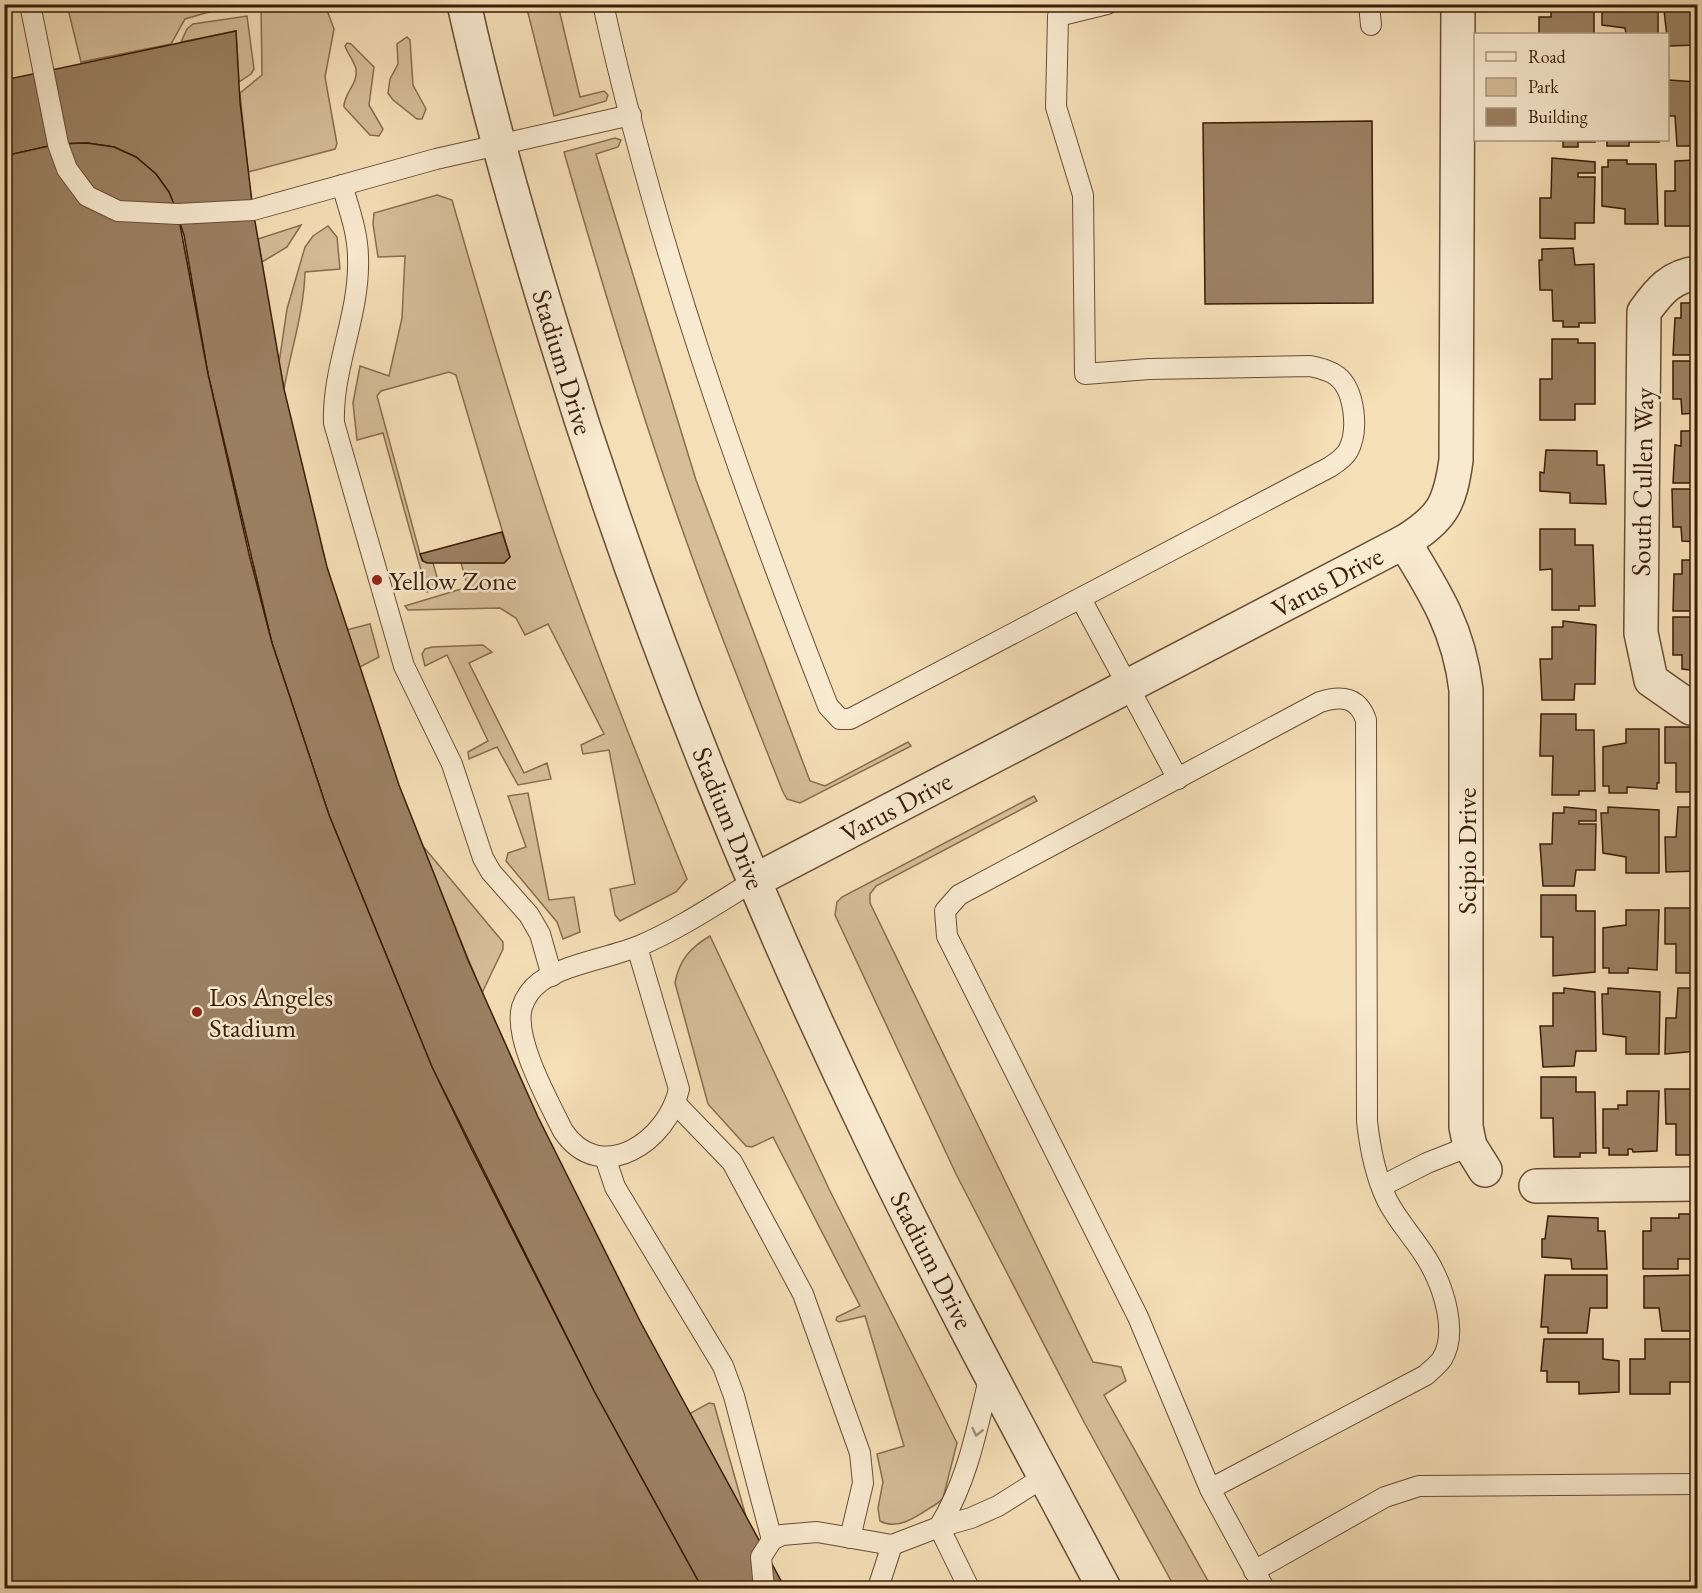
<svg xmlns="http://www.w3.org/2000/svg" width="1702" height="1593" viewBox="0 0 1702 1593" font-family="'EB Garamond',serif">
	<rect width="100%" height="100%" fill="#f5dfb7"/>
	<filter id="stains"><feTurbulence type="fractalNoise" baseFrequency=".00333" numOctaves="4"/><feColorMatrix values="0 0 0 0 .2 0 0 0 0 .09 0 0 0 0 .02 0 0 0 .5 -.17"/></filter>
	<radialGradient id="worn" r=".72"><stop offset=".6" stop-color="#630" stop-opacity="0"/><stop offset="1" stop-color="#630" stop-opacity=".3"/></radialGradient>
	<g fill="#d5be99" stroke="#886d50" stroke-width="1.5">
		<polygon points="67,5 67,4 233,5 185,19 171,44 81,62"/>
		<polygon points="261,5 325,5 334,29 325,77 337,144 335,149 248,172 240,93 262,75"/>
		<polygon points="526,5 558,5 580,97 604,91 608,95 606,101 554,116"/>
		<polygon points="247,16 254,69 251,74 239,82 236,31 181,42 187,29 193,24"/>
		<polygon points="407,37 410,40 413,85 426,109 422,119 417,119 393,100 388,93 390,79 398,64 397,44"/>
		<path d="M347,43l4,1 23,23 -5,38 14,24 -4,7 -9,-1 -26,-28c-1,-13 15,-24 12,-38 -2,-8 -8,-15 -11,-23z"/>
		<path d="M615,138l6,2 -3,7 -22,7 100,326 114,301 15,5 83,-44 3,4 -111,57 -13,-4 -4,-7c-42,-105 -84,-211 -120,-318 -36,-107 -68,-214 -99,-322z"/>
		<path d="M437,195l15,5c33,115 67,230 106,344 39,113 84,224 129,335l-11,13 -56,29 -5,-6 -5,-26 25,-5 -26,-134 -26,4 -2,-9 23,-11 -56,-110 -23,11 -9,-17 -16,-10 -92,2 -3,-4 63,-19 -7,-24h43l6,-6 -54,-182 -7,-3 -68,19 -4,5 45,165 11,2 7,25 -13,4 -44,-159 -26,7 -4,-37 7,-37 29,10 13,-58 3,-62 -27,1 -5,-33 1,-11z"/>
		<polygon points="301,225 287,247 262,262 258,239"/>
		<path d="M328,226l9,11 3,32 -35,3c-1,40 -14,77 -21,117l-5,-26 8,-54 18,-62 8,-11z"/>
		<polygon points="370,624 379,657 358,668 346,630"/>
		<polygon points="483,645 492,652 469,663 524,773 547,763 551,779 518,785 497,747 469,759 468,752 488,741 447,655 425,666 422,654 425,649 432,647"/>
		<polygon points="528,793 549,900 574,897 580,932 563,939 557,922 506,861 508,853 526,847 508,796"/>
		<polygon points="1034,796 1037,801 876,886 870,894 870,903 1093,1362 1121,1367 1126,1381 1104,1395 1212,1588 1175,1588 1084,1422 956,1174 835,915 837,902 842,897"/>
		<polygon points="422,845 503,942 503,949 482,993"/>
		<path d="M710,936l120,255 127,252 -14,55 -5,5c-17,10 -38,29 -58,18l-2,-13 5,-26 -6,-28 27,-8 -39,-130 -26,6 -3,-2 1,-3 23,-11 -87,-169 -21,10 -6,-1 -38,-42 -33,-121c4,-23 16,-36 35,-47z"/>
		<polygon points="709,1403 714,1404 747,1520 689,1414"/>
	</g>
	<g fill="#9b8163" stroke="#3a1c08" stroke-width="1.5">
		<polygon points="1551,4 1594,4 1594,34 1539,34 1539,17 1551,17"/>
		<polygon points="1602,4 1658,4 1658,34 1626,34 1625,28 1602,25"/>
		<polygon points="1675,4 1698,4 1698,45 1668,46 1664,10 1675,10"/>
		<polygon points="236,31 240,102 253,210 284,389 327,567 399,785 468,960 538,1117 640,1321 785,1588 702,1588 594,1391 432,1067 329,815 272,643 208,374 184,235 169,192 156,174 136,157 114,147 87,143 58,144 4,156 4,80"/>
		<polygon points="1668,80 1698,82 1698,142 1695,142 1695,146 1677,146 1675,116 1668,116"/>
		<polygon points="1372,121 1373,303 1205,304 1203,123"/>
		<polygon points="1552,140 1595,140 1595,142 1578,142 1578,147 1563,147 1563,141"/>
		<polygon points="1600,140 1659,140 1659,142 1629,142 1629,146 1607,146 1607,140"/>
		<polygon points="87,143 114,147 136,157 156,174 169,192 178,214 208,374 249,554 272,643 329,815 432,1067 471,1148 594,1391 702,1588 4,1588 4,156 58,144"/>
		<polygon points="1552,158 1595,162 1595,173 1578,173 1578,177 1595,177 1594,223 1575,223 1575,239 1540,238 1540,198 1551,198"/>
		<polygon points="1608,160 1627,160 1627,164 1656,164 1658,224 1625,224 1625,209 1602,206 1602,167 1608,167"/>
		<polygon points="1696,160 1698,226 1665,226 1665,191 1675,191 1675,161"/>
		<polygon points="1573,248 1575,265 1594,264 1595,323 1579,323 1579,327 1563,327 1563,321 1553,321 1552,290 1540,290 1539,260 1542,260 1542,249"/>
		<polygon points="1681,303 1698,303 1698,355 1673,355 1675,318 1681,318"/>
		<polygon points="1552,339 1578,339 1578,343 1595,343 1595,404 1575,404 1575,420 1540,420 1540,379 1552,379"/>
		<polygon points="1673,361 1698,361 1698,413 1682,414 1681,399 1673,399"/>
		<polygon points="1681,431 1698,431 1698,483 1673,483 1675,445 1681,446"/>
		<polygon points="1546,450 1597,451 1597,465 1604,465 1606,504 1570,503 1570,493 1540,491 1540,472 1544,473"/>
		<polygon points="1672,489 1698,489 1698,542 1682,541 1681,527 1673,527"/>
		<polygon points="1540,529 1575,529 1575,545 1593,545 1595,606 1579,606 1579,610 1552,610 1552,569 1540,570"/>
		<polygon points="502,532 510,557 504,563 427,563 423,561 420,554"/>
		<polygon points="1682,560 1698,560 1698,611 1673,611 1674,574 1682,574"/>
		<polygon points="1673,617 1698,617 1698,671 1682,669 1682,655 1673,655"/>
		<polygon points="1563,621 1596,625 1595,684 1575,684 1574,700 1542,700 1540,659 1552,659 1552,627 1563,627"/>
		<polygon points="1541,714 1576,714 1576,730 1594,730 1595,791 1579,791 1579,795 1552,795 1553,756 1540,756"/>
		<polygon points="1665,727 1698,727 1697,792 1676,792 1676,763 1665,763"/>
		<polygon points="1626,729 1659,729 1659,783 1657,783 1657,789 1627,787 1627,793 1609,793 1609,786 1603,786 1603,747 1626,743"/>
		<polygon points="1564,807 1596,810 1596,821 1579,821 1579,824 1596,824 1595,870 1576,870 1574,886 1543,886 1540,844 1552,844 1553,813 1564,813"/>
		<polygon points="1608,807 1659,810 1659,873 1626,873 1626,857 1603,853 1601,813 1608,813"/>
		<polygon points="1678,807 1695,807 1698,814 1698,871 1666,872 1665,837 1676,837"/>
		<polygon points="1541,895 1576,895 1576,911 1595,911 1595,972 1553,976 1553,937 1541,937"/>
		<polygon points="1665,908 1698,908 1698,973 1676,973 1676,944 1665,944"/>
		<polygon points="1626,910 1659,910 1657,970 1628,968 1628,973 1609,973 1609,968 1603,968 1603,928 1626,925"/>
		<polygon points="1564,988 1595,992 1596,1051 1576,1051 1574,1066 1543,1067 1540,1026 1553,1026 1553,993 1564,993"/>
		<polygon points="1608,988 1660,992 1659,1054 1626,1054 1626,1037 1603,1034 1602,994 1608,994"/>
		<polygon points="1678,988 1696,988 1698,991 1698,1051 1665,1054 1666,1018 1676,1018"/>
		<polygon points="1541,1077 1576,1077 1576,1092 1595,1092 1596,1153 1580,1153 1580,1157 1554,1157 1553,1118 1541,1118"/>
		<polygon points="1665,1089 1698,1089 1698,1155 1676,1155 1676,1124 1666,1124"/>
		<polygon points="1627,1091 1659,1091 1657,1151 1633,1152 1632,1149 1628,1149 1628,1155 1609,1155 1609,1148 1603,1148 1603,1109 1618,1109 1618,1105 1627,1105"/>
		<polygon points="1679,1214 1698,1214 1698,1259 1678,1259 1678,1269 1643,1269 1643,1231 1651,1231 1651,1218 1679,1218"/>
		<polygon points="1548,1216 1598,1218 1598,1231 1605,1231 1607,1269 1572,1269 1571,1259 1542,1257 1542,1239 1545,1239"/>
		<polygon points="1545,1275 1607,1275 1607,1308 1590,1308 1587,1333 1548,1333 1548,1327 1541,1327"/>
		<polygon points="1698,1275 1698,1331 1662,1331 1659,1308 1644,1308 1644,1276"/>
		<polygon points="1544,1339 1603,1339 1603,1359 1619,1361 1619,1392 1579,1394 1579,1382 1547,1382 1547,1371 1541,1371"/>
		<polygon points="1645,1339 1698,1339 1698,1382 1670,1382 1670,1394 1630,1394 1630,1359 1645,1359"/>
	</g>
	<g fill="none" stroke-linecap="round" stroke-linejoin="round">
		<defs>
			<g id="lane">
				<polyline points="30,4 58,144 67,169 87,196 118,211 178,214 253,210 436,159 631,115"/>
				<path d="M603,4c53,240 135,473 225,702l12,13h10l480,-252c6,-4 14,-9 18,-16 11,-20 7,-61 -11,-75 -8,-6 -18,-8 -27,-10l-161,3 -64,5 -2,-179 -27,-88 2,-91 49,-12"/>
				<polyline points="1369,4 1371,25"/>
				<path d="M342,185c7,24 16,48 16,73 2,57 -26,109 -24,165l70,243 48,98 31,94 8,14 38,43 11,19 12,42"/>
				<polyline points="1081,599 1178,779"/>
				<path d="M637,947l42,142c-11,52 -78,98 -116,42 -14,-29 -50,-92 -41,-124 3,-9 10,-19 18,-25 25,-18 69,-24 99,-36 40,-17 77,-42 115,-65"/>
				<polyline points="676,1104 732,1162 803,1294 860,1453 863,1483 850,1538"/>
				<polyline points="605,1157 615,1187 723,1366 734,1396 772,1540"/>
				<polyline points="1382,1186 1427,1163 1470,1146"/>
				<path d="M1210,1489l216,-114c5,-5 12,-10 16,-16 16,-26 2,-69 -11,-93 -12,-23 -32,-42 -44,-66 -12,-25 -17,-51 -20,-79l-1,-401c-8,-23 -24,-25 -46,-18l-361,193 -14,16 2,25 191,381 72,172 54,99"/>
				<polyline points="1254,1571 1385,1497 1419,1486 1698,1484"/>
				<polyline points="764,1588 761,1557 772,1540 782,1535 817,1532 892,1545 939,1527 971,1518 998,1506 1044,1477"/>
				<polyline points="878,1588 892,1545"/>
				<path d="M969,1588l-30,-61c29,-47 38,-99 51,-152"/>
			</g>
			<g id="street">
				<path d="M464,4c25,112 57,223 91,333 85,277 193,547 319,808 72,150 152,296 230,443"/>
				<path d="M1698,273c-27,3 -39,18 -54,39l-3,321 10,47 40,28h7"/>
				<path d="M1404,542c31,50 55,88 62,148v437l4,19 15,24"/>
				<path d="M754,881l650,-339c38,-23 46,-38 52,-82l2,-456"/>
				<polyline points="1536,1186 1698,1184"/>
			</g>
		</defs>
		<use href="#lane" stroke="#694d34" stroke-width="22"/>
		<use href="#street" stroke="#694d34" stroke-width="36"/>
		<use href="#lane" stroke="#f8ead0" stroke-width="20"/>
		<use href="#street" stroke="#f8ead0" stroke-width="33"/>
	</g>
	<defs><path id="oneway-chevron" d="M-2-3.5L2.5 0L-2 3.5" fill="none" stroke-width="1.6" stroke-linecap="round" stroke-linejoin="round" transform="scale(1.5)"/></defs>
	<use stroke="#a28d76" href="#oneway-chevron" transform="translate(977 1432) rotate(103)"/>
	<g fill="#8f2418" stroke="#f8ead0" stroke-width="2">
		<circle cx="377" cy="580" r="6"/>
		<circle cx="197" cy="1012" r="6"/>
	</g>
	<g text-anchor="middle" dominant-baseline="central" stroke-width="5" stroke-linejoin="round" paint-order="stroke">
		<g font-size="27" fill="#3a1c08" stroke="#f8ead0">
			<text transform="translate(563 362) rotate(73)">Stadium Drive</text>
			<text transform="translate(1642 482) rotate(-89)">South Cullen Way</text>
			<text transform="translate(1327 582) rotate(-28)">Varus Drive</text>
			<text transform="translate(896 807) rotate(-28)">Varus Drive</text>
			<text transform="translate(729 818) rotate(68)">Stadium Drive</text>
			<text transform="translate(1466 851) rotate(-90)">Scipio Drive</text>
			<text transform="translate(932 1260) rotate(63)">Stadium Drive</text>
		</g>
		<g font-size="27" fill="#3a1c08" stroke="#f8ead0" text-anchor="start">
			<text x="389" y="580">Yellow Zone</text>
			<text x="209" y="996">Los Angeles<tspan x="209" dy="31">Stadium</tspan></text>
		</g>
	</g>
	<rect width="1702" height="1593" fill="none" stroke="#f5dfb7" stroke-width="24"/>
	<rect x="6" y="6" width="1690" height="1581" fill="none" stroke="#3a1c08" stroke-width="3"/>
	<rect x="12" y="12" width="1678" height="1569" fill="none" stroke="#3a1c08" stroke-width="1.5"/>
	<rect x="1474" y="33" width="195" height="108" fill="#f8ead0" stroke="#ac9880" stroke-width="1.5"/>
	<rect x="1486" y="52" width="30" height="9" fill="#f8ead0" stroke="#ac9880" stroke-width="1.5"/>
	<text x="1528" y="63" font-size="18" fill="#3a1c08">Road</text>
	<rect x="1486" y="78" width="30" height="18" fill="#d5be99" stroke="#ac9880" stroke-width="1.5"/>
	<text x="1528" y="93" font-size="18" fill="#3a1c08">Park</text>
	<rect x="1486" y="108" width="30" height="18" fill="#9b8163" stroke="#ac9880" stroke-width="1.5"/>
	<text x="1528" y="123" font-size="18" fill="#3a1c08">Building</text>
	<rect width="100%" height="100%" filter="url(#stains)"/>
	<rect width="100%" height="100%" fill="url(#worn)"/>
</svg>
